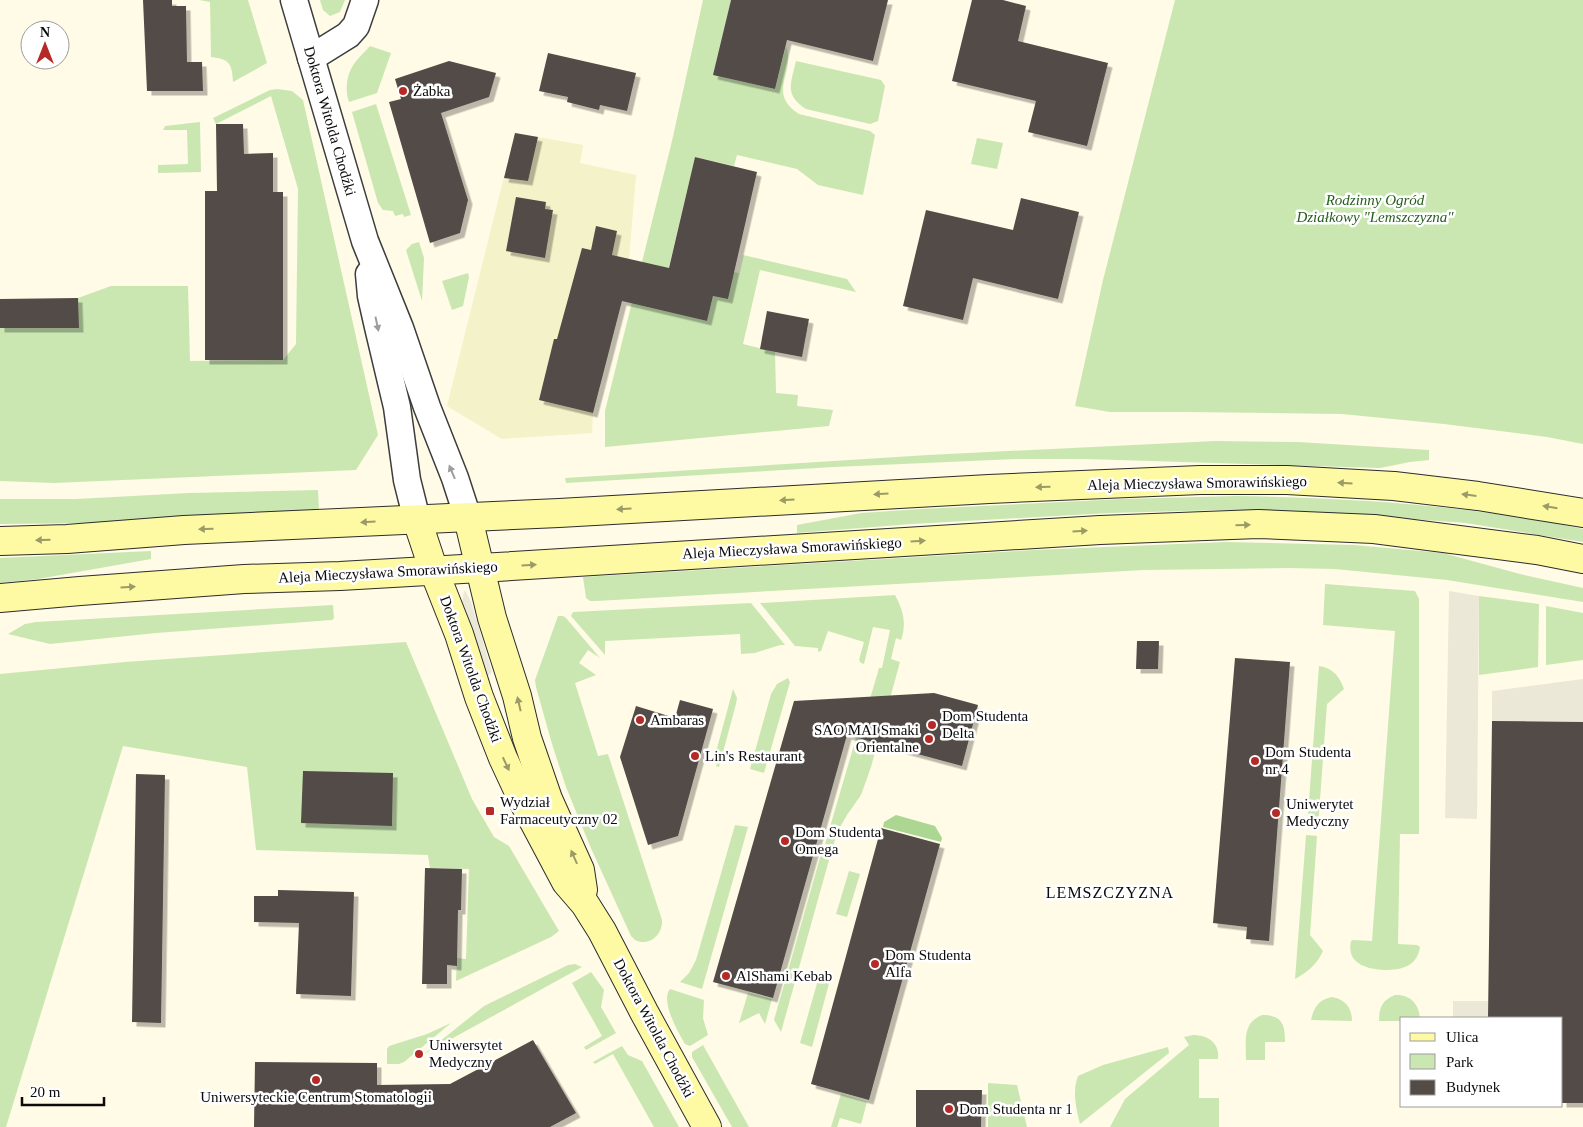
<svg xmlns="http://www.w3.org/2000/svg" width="1583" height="1127" viewBox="0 0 1583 1127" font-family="Georgia,serif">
	<defs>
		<filter id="shadow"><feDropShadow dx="4.5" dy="4.5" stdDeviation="0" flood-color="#0004"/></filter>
	</defs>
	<rect width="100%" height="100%" fill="#fffbe6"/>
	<polygon fill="#f3f2c8" points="515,133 583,145 580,163 636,175 629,259 593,413 592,433 502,439 447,406"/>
	<g fill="#cae7b2">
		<path d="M199,0h49l19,63 -34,19c-1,-18 -3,-23 -22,-25l-1,-55z"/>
		<polygon points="320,0 345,0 340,12 330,16 323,10"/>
		<path d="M703,0h28l-17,75 61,14 11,-43c10,28 -20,46 13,68l71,17 5,4 -12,60 -45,-10 -21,-16 -60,-14 -3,11 -39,-9 -36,152 48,12 6,-25 21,-24 5,1 4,-18 104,24 9,13 -96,-22 -17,74 32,8 1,41 22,2 -1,11 36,4 -4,16 -224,21v-36l67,-270z"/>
		<polygon points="1175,0 1583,0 1583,444 1547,437 1444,424 1342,414 1185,412 1110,412 1075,406 1103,280"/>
		<path d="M370,46l21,7 -14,40 -28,9c-5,-14 -2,-31 8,-42 4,-5 9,-9 13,-14z"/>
		<path d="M796,61l85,19 4,6 -7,35 -8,3 -64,-15c-22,-14 -15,-26 -10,-48z"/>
		<polygon points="277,89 292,91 303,100 378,435 356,470 54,483 0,481 0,328 78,328 78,298 111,286 188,286 190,361 283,360 296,344 298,189 271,96 216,124 213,118 270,90"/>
		<polygon points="376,104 411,215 404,217 403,214 395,216 393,211 383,210 378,203 352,112"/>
		<polygon points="200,122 201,172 158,173 158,165 188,164 187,130 163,130 165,126"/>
		<polygon points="977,138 1003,143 997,169 971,164"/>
		<polygon points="419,242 424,258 422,301 406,250 412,244"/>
		<polygon points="468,273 469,277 463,306 452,310 442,281"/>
		<polygon points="1215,441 1298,442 1429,450 1429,460 1410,462 1380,468 1085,459 1016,459 834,467 566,483 565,478 928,455"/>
		<polygon points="318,490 319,511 99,523 0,524 0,499 76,499 189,493"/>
		<path d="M1237,496c116,2 232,9 346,33v13l-117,-19 -164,-12 -82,-1 -110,3 -198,11 -115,9v-8l64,-12 60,-4 201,-10z"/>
		<polygon points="1226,542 1354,545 1443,553 1520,574 1583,588 1583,602 1447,580 1335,569 1289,568 1144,570 596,601 590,601 586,598 583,577 1034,550"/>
		<polygon points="151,551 151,559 38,579 0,583 0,558"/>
		<path d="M1325,584l90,7 4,8v235h-19l-2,110 19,1 3,2c-3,20 -19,23 -36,23 -17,-1 -38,-6 -33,-29l2,-1 19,1 23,-310 -72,-6z"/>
		<path d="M895,595c8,15 12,28 6,45l-5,-2 -5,21 9,3 -29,105 -10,28 -14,20 -8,14 -6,17 -8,-2 41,-140 4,-5 9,-31h3l8,-38 -17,-3 -9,37 -3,-1 -2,-3 5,-18 -36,-11 -7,20 -3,1v-4l-23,-2 -35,-43z"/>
		<polygon points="1479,596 1539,604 1538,667 1479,675"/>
		<polygon points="751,603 785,645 780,645 755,653 741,654 740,634 605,641 605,655 571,616 573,612"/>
		<polygon points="333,605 334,618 332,620 156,633 50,644 8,634 25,624 36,622"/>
		<polygon points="1546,606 1583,613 1583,660 1546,665"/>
		<path d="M558,616h5l3,2 34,40 -12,-8 -9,13 17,12 -21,8 23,73 10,-2 54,166c1,15 -13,27 -27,20l-4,-4 -41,-90 -24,-59 -14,-43 -16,-57 -1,-7z"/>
		<polygon points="406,642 472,799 494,837 509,846 559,931 551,937 456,981 457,958 466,959 469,869 430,868 428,855 256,850 247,767 123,746 6,1127 0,1127 0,674 125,662"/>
		<path d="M1319,666c14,2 21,11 25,23l-17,15 -9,123h-11z"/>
		<polygon points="788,678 790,682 764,773 750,769 771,694 777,684"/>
		<polygon points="733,689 737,698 736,704 719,767 716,766 717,764 713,763"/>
		<polygon points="735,825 748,827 702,989 680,982 689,973 696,960"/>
		<path d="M1306,835l11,1 -7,99 13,16c-6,13 -15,21 -28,28z"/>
		<polygon points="821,854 829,860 781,1032 774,1020"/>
		<polygon points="849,871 860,874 847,917 836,914"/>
		<polygon points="575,964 582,967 424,1054 484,1006 568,965"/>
		<polygon points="591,972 604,990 601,1007 616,1033 586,1050 584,1047 602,1036 572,983"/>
		<polygon points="820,973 831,976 812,1047 800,1043"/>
		<path d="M670,989l34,11 -1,18 5,17 -18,11 -5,-2c-7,-12 -25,-43 -15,-55z"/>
		<polygon points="748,993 772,999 765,1024 759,1013 739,1023"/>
		<path d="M1395,995c15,-1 24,9 25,23h-18v3h-23c0,-13 3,-21 16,-26z"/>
		<path d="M1332,997c13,2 20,11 20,24l-41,-1c3,-13 7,-20 21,-23z"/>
		<path d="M1262,1015c20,0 23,9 23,27h-20v18h-19c0,-19 -4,-37 16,-45z"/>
		<polygon points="451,1023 404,1062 399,1064 387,1064 387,1049 389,1046 427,1034"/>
		<path d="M1193,1035c15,0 27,8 25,24h-19v39h20v29h-109l15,-28 64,-54 -5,-8z"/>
		<polygon points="703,1045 749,1127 732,1127 692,1057 692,1052"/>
		<polygon points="622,1046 628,1055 642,1061 679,1127 654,1127 613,1054 595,1064 593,1062"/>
		<path d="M1168,1047l1,6 -89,71c-4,-16 -8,-33 -2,-48l25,-11z"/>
		<polygon points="988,1083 1017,1085 1027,1127 988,1127"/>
		<polygon points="841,1094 867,1102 861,1124 840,1118 837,1127 831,1127"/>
	</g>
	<polygon fill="#acd792" points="896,815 935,826 942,838 941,842 883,827 884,822"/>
	<g fill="#ece8d8">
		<polygon points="464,591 466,592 471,602 487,655 492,672 488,676 483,675 475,657 462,603"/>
		<polygon points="1449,591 1479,596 1477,819 1445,818"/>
		<polygon points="1583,679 1583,722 1492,721 1492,691"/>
		<rect x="1453" y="1001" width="35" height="17"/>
	</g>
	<g fill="#524b46" filter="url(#shadow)">
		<polygon points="143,0 172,0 172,6 186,6 187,62 202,62 203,91 147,91"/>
		<polygon points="731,0 888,0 873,61 787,40 775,89 713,75"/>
		<polygon points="972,0 1003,0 1026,6 1018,41 1108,63 1087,146 1028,132 1036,101 952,81"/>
		<polygon points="548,53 636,73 627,111 600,105 599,110 567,102 568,97 539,91"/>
		<polygon points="449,61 496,73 489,97 441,113 468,200 460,233 430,243 389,102 401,99 395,79"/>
		<polygon points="216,124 243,124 244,154 273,153 273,192 283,192 283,360 205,360 205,191 217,191"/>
		<polygon points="515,133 538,137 528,181 504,178"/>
		<polygon points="695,157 757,172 728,299 713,296 707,321 622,301 593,413 539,400 554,339 557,339 582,248 591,250 596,226 617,231 612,255 669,268"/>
		<polygon points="516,197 546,202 545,209 553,210 545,258 506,251"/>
		<polygon points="1021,198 1079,212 1058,299 973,278 963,320 903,306 926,210 1013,230"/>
		<polygon points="78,298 79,328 0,328 0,299"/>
		<polygon points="767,311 809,319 802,357 760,349"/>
		<polygon points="1137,641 1159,641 1158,669 1136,669"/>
		<polygon points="1235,658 1290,662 1269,941 1246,939 1247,927 1213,923"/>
		<polygon points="934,693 978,705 962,766 847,735 773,998 713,982 794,701"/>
		<polygon points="680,700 713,709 678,836 648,845 620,757 636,706 675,718"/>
		<polygon points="1492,721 1583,722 1583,1103 1562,1103 1562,1018 1488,1018"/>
		<polygon points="303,771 393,773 392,826 301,823"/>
		<polygon points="136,774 165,775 161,1023 132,1022"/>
		<polygon points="881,828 940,844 869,1100 811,1084"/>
		<polygon points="425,868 462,869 461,910 458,910 457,966 447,965 447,984 422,984"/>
		<polygon points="278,890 354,892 351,996 296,994 299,923 254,922 254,896 278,896"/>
		<polygon points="533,1040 576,1113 550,1127 254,1127 255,1062 377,1063 377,1085 450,1084"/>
		<polygon points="916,1090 982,1090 981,1127 916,1127"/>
	</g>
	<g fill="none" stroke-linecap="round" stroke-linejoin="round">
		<defs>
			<g id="street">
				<polyline points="294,0 365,241 400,328 427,407 455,478 468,518"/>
				<polyline points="311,58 348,35 356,26 365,0"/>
				<polyline points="369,274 371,296 378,327 397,407 407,480 417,520"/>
			</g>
			<g id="secondary">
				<polyline points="468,518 492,618 517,696 527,738 548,799 580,870 583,890"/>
				<polyline points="417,520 434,571 459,634 479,697 503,758 523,801 566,882 585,904 602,931 644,1012 707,1127"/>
				<polyline points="0,541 67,539 184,530 559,513 989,489 1200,480 1287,480 1394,486 1478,496 1583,513"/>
				<polyline points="0,598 80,591 244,579 340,576 480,568 1100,530 1258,524 1374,529 1537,550 1583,559"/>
			</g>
		</defs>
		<use href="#street" stroke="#3d3d3d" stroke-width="29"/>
		<use href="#secondary" stroke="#2c2c2c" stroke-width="30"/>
		<use href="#street" stroke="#fff" stroke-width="26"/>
		<use href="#secondary" stroke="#fdfaa3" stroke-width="28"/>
	</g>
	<defs><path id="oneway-solid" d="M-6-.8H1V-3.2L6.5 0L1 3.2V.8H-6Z" transform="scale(1.25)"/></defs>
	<g fill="#9d9d9d">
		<use href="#oneway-solid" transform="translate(377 324) rotate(78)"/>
		<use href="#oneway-solid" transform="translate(452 472) rotate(-113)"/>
	</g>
	<g fill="#9c9a66">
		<use href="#oneway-solid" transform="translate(1345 483) rotate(-177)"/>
		<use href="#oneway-solid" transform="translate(1043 487) rotate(178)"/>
		<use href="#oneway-solid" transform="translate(881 494) rotate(177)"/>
		<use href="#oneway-solid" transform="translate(1469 495) rotate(-173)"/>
		<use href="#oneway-solid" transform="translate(787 500) rotate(177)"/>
		<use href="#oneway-solid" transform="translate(1550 507) rotate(-171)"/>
		<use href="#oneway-solid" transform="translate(624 509) rotate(177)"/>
		<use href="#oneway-solid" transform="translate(368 522) rotate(177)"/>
		<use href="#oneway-solid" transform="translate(1243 525) rotate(-2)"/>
		<use href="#oneway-solid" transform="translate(206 529) rotate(178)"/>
		<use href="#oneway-solid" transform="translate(1080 531) rotate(-3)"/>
		<use href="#oneway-solid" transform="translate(43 540) rotate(178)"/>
		<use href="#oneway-solid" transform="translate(918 541) rotate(-4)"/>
		<use href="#oneway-solid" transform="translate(529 565) rotate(-4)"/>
		<use href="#oneway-solid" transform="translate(128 587) rotate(-4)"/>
		<use href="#oneway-solid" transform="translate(519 704) rotate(-103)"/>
		<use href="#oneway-solid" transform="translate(506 764) rotate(65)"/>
		<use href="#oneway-solid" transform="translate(574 857) rotate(-114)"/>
	</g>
	<g fill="#b52926" stroke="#fff" stroke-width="2">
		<circle cx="403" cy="91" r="5"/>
		<circle cx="640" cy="720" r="5"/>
		<circle cx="932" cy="725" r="5"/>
		<circle cx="929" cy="739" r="5"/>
		<circle cx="695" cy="756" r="5"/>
		<circle cx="1255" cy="761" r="5"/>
		<rect x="485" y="806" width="10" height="10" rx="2.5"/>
		<circle cx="1276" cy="813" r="5"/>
		<circle cx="785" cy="841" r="5"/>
		<circle cx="875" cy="964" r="5"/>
		<circle cx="726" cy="976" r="5"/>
		<circle cx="419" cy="1054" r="5"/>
		<circle cx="316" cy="1080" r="5"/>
		<circle cx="949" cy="1109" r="5"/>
	</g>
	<g text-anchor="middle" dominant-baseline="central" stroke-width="5" stroke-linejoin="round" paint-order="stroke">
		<g font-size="15" fill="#0a0a0a" stroke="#fff" text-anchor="start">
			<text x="413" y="91">Żabka</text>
			<text x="942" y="716">Dom Studenta<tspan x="942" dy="17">Delta</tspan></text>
			<text x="650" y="720">Ambaras</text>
			<text x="919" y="730" text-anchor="end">SAO MAI Smaki<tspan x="919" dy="17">Orientalne</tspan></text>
			<text x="1265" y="752">Dom Studenta<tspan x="1265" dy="17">nr 4</tspan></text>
			<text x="705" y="756">Lin's Restaurant</text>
			<text x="500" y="802">Wydział<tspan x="500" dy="17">Farmaceutyczny 02</tspan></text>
			<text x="1286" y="804">Uniwerytet<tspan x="1286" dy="17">Medyczny</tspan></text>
			<text x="795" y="832">Dom Studenta<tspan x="795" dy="17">Omega</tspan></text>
			<text x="885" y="955">Dom Studenta<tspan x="885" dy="17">Alfa</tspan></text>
			<text x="736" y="976">AlShami Kebab</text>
			<text x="429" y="1045">Uniwersytet<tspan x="429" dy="17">Medyczny</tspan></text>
			<text x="316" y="1097" text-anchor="middle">Uniwersyteckie Centrum Stomatologii</text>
			<text x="959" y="1109">Dom Studenta nr 1</text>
		</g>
		<g font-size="15" fill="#0a0a0a" stroke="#fff">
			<text transform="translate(330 121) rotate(74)">Doktora Witolda Chodźki</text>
			<text transform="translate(1197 483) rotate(-1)">Aleja Mieczysława Smorawińskiego</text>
			<text transform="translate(792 548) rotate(-3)">Aleja Mieczysława Smorawińskiego</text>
			<text transform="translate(388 572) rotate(-3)">Aleja Mieczysława Smorawińskiego</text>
			<text transform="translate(471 669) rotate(70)">Doktora Witolda Chodźki</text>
			<text transform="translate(654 1028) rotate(62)">Doktora Witolda Chodźki</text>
		</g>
		<g font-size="15" font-style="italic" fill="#265e1d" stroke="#fff">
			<text x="1375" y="200">Rodzinny Ogród<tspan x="1375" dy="17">Działkowy "Lemszczyzna"</tspan></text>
		</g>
		<g font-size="16" letter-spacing="1" fill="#0a0a0a" stroke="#fff">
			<text x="1110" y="892">LEMSZCZYZNA</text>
		</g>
	</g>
	<rect x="1400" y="1017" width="162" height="90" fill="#ffffff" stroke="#9d9d9d"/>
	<rect x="1410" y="1033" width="25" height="8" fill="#fdfaa3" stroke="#9d9d9d"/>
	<text x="1446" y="1042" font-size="15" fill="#0a0a0a">Ulica</text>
	<rect x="1410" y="1054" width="25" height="15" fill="#cae7b2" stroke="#9d9d9d"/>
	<text x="1446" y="1067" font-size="15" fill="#0a0a0a">Park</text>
	<rect x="1410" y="1080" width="25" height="15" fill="#524b46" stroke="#9d9d9d"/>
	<text x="1446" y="1092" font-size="15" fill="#0a0a0a">Budynek</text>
	<g transform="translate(45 45)"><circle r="24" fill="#ffffff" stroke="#9d9d9d"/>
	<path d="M0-4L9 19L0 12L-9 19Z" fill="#b52926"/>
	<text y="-8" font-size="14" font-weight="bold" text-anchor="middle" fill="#0a0a0a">N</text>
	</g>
	<path d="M22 1097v8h82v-8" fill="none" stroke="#0a0a0a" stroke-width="2.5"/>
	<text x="30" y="1097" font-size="15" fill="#0a0a0a" stroke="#ffffff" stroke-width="4" paint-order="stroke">20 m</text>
</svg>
